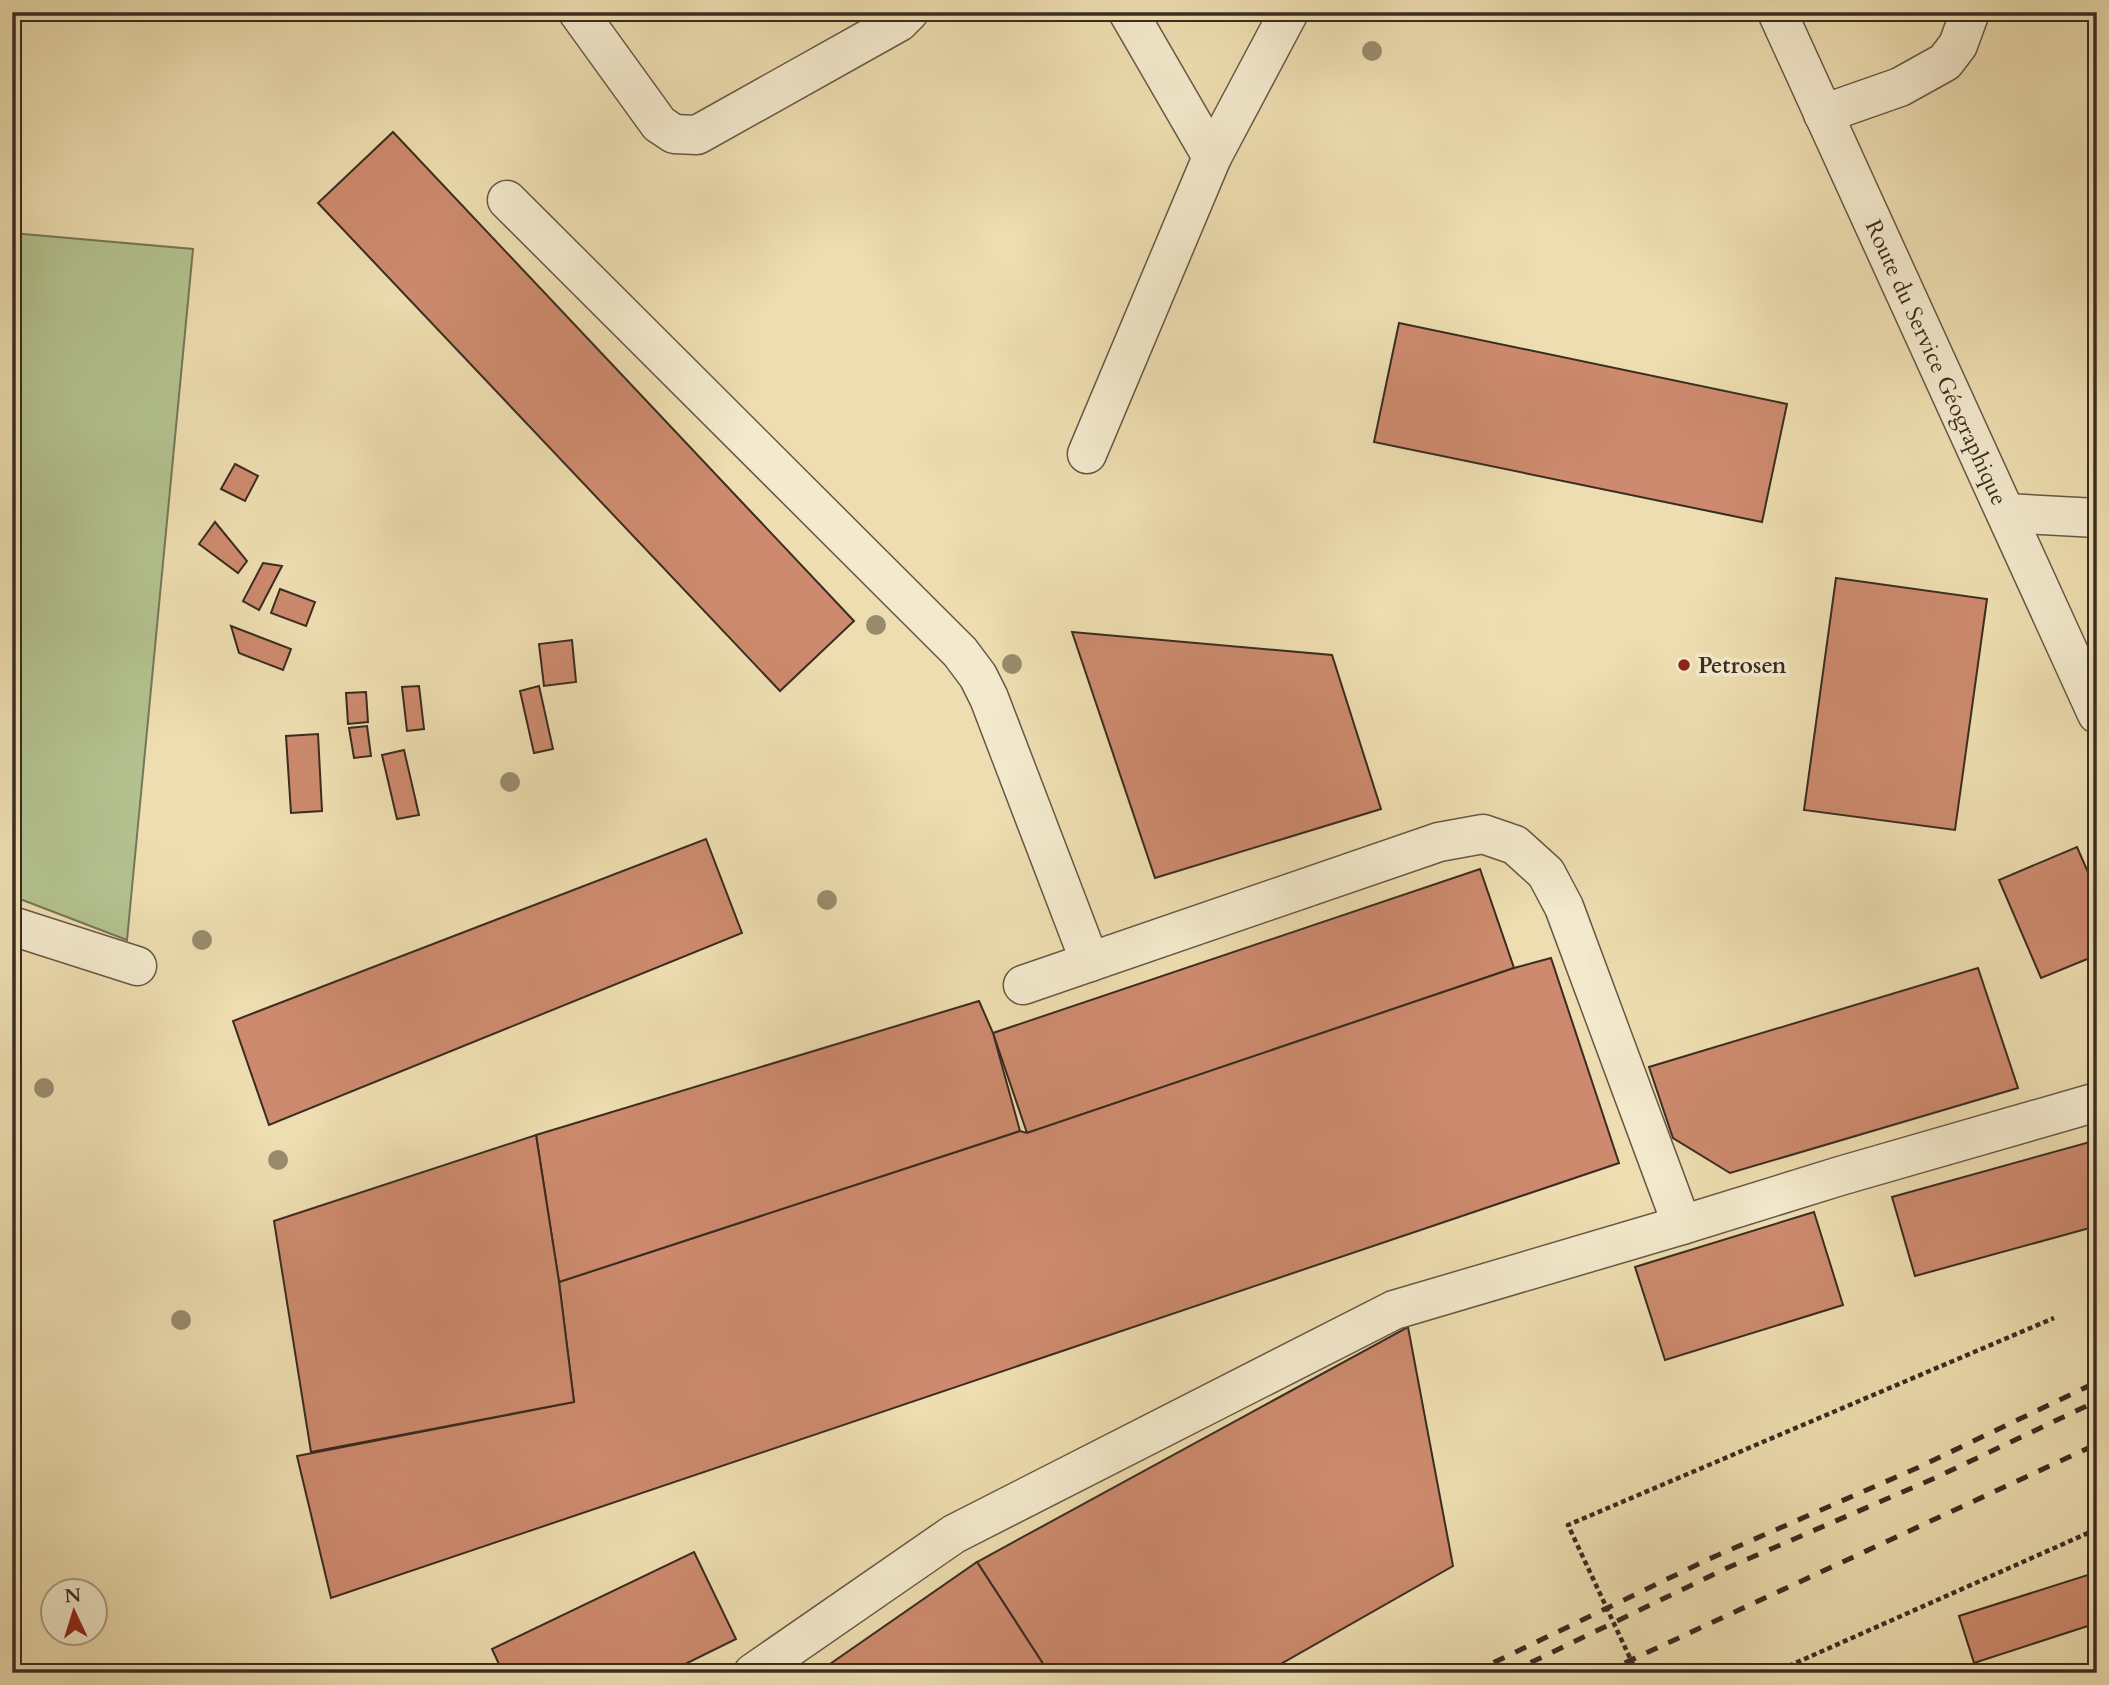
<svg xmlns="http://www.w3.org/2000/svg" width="2109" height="1685" viewBox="0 0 2109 1685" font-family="Cardo,serif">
	<rect width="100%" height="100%" fill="#edddb0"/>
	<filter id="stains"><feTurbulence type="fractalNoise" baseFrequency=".00286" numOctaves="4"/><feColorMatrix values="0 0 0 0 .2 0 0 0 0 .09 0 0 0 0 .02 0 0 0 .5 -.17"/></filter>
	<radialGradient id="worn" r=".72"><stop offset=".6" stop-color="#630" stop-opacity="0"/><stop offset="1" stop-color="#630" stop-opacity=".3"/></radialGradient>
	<polygon fill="#b3c28f" stroke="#767758" stroke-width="2" points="12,233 193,249 127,940 12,896"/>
	<g fill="#cd8a6e" stroke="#3a2c21" stroke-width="2">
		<polygon points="393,132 854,621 780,691 318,203"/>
		<polygon points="1399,323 1787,404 1762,522 1374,442"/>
		<polygon points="235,464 258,476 245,501 221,489"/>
		<polygon points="215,522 247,561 238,573 199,544"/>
		<polygon points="263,563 282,566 259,610 243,601"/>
		<polygon points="1836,578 1987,599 1955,830 1804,810"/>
		<polygon points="280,589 315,602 306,626 271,613"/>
		<polygon points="231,626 291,649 283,670 239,653"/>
		<polygon points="1072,632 1332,655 1381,809 1155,878"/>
		<polygon points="572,640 576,682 544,686 539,644"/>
		<polygon points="419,686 424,729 407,731 402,687"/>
		<polygon points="539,686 553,749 534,753 520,691"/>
		<polygon points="366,692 368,722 348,724 346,693"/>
		<polygon points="367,726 371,756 354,758 349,728"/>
		<polygon points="318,734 322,811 291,813 286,736"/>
		<polygon points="404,750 419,815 397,819 382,755"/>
		<polygon points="706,839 742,933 269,1125 233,1021"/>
		<polygon points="2077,847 2097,893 2097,955 2041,978 1999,880"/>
		<polygon points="1480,869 1514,968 1027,1133 993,1033"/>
		<polygon points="1551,958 1619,1163 331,1598 297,1456 574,1402 559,1282 1020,1131 1027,1133 1514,968"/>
		<polygon points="1978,968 2018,1088 1730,1173 1673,1138 1649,1067"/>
		<polygon points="979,1001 993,1033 1020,1131 559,1282 536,1135"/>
		<polygon points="536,1135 559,1282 574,1402 311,1452 274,1221"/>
		<polygon points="2097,1140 2097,1226 1915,1276 1892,1197"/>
		<polygon points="1814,1212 1843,1305 1665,1360 1635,1267"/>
		<polygon points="1408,1327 1453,1566 1265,1673 1049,1673 977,1562"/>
		<polygon points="694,1552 736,1639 667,1673 503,1673 492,1649"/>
		<polygon points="977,1562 1049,1673 817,1673"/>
		<polygon points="2097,1572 2097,1623 1974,1663 1959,1616"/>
	</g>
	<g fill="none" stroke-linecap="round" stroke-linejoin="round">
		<defs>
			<g id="minor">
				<polyline points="578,12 659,124 674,134 697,135 899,22 909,12"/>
				<polyline points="1128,12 1212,157"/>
				<path id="s1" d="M1777,12l320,702"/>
				<polyline points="1823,114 1900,87 1945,62 1958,45 1970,12"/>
				<polyline points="507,200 960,652 978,676 989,698 1090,962"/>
				<polyline points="1087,454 1212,157 1289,12"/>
				<polyline points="2006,513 2097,518"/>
				<polyline points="12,926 137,966"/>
				<polyline points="1023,985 1439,842 1483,834 1515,845 1546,873 1564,907 1682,1225"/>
				<polyline points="753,1673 954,1534 1394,1310 1682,1225 1840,1176 2097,1102"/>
			</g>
		</defs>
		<use href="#minor" stroke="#675845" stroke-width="41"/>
		<polyline stroke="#3a2c21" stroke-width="4.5" stroke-dasharray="5 3.5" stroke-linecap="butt" points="1773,1673 2097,1529"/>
		<use href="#minor" stroke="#f3e9cc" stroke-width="38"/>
		<g stroke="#3a2c21" stroke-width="5" stroke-dasharray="12 12" stroke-linecap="butt">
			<polyline points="1472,1673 1709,1559 1917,1468 2097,1382"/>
			<polyline points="1509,1673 1727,1568 1935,1478 2097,1401"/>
			<polyline points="1603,1673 2097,1444"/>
		</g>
		<polyline stroke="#3a2c21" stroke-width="4.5" stroke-dasharray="5 3.5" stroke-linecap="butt" points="1637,1673 1568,1525 2054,1318"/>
	</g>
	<g fill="#988c6d">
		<circle cx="1372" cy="51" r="10"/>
		<circle cx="876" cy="625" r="10"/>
		<circle cx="1012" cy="664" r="10"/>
		<circle cx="510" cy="782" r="10"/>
		<circle cx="827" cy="900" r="10"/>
		<circle cx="202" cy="940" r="10"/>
		<circle cx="44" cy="1088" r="10"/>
		<circle cx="278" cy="1160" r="10"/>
		<circle cx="181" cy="1320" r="10"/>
	</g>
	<circle fill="#8f2418" stroke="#f3e9cc" stroke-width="2.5" cx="1684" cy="665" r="7"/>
	<g text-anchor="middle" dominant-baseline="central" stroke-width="7" stroke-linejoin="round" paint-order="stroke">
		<g font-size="23" fill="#3a2c21" stroke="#f3e9cc">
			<text stroke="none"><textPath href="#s1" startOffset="385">Route du Service Géographique</textPath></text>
		</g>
		<g font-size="23" font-weight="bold" fill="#3a2c21" stroke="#f3e9cc" text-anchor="start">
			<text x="1698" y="665">Petrosen</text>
		</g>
	</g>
	<rect width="2109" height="1685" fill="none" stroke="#edddb0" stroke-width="42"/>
	<rect x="14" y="14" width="2081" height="1657" fill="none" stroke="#3a2c21" stroke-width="3.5"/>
	<rect x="21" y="21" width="2067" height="1643" fill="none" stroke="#3a2c21" stroke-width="2"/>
	<g transform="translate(74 1612) rotate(356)"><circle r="33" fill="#f3e9cc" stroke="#a99d88" stroke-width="2"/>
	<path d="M0-5L12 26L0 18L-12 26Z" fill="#8f2418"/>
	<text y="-10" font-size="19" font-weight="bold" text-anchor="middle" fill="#3a2c21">N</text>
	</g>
	<rect width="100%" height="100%" filter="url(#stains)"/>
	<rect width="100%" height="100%" fill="url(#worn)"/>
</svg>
